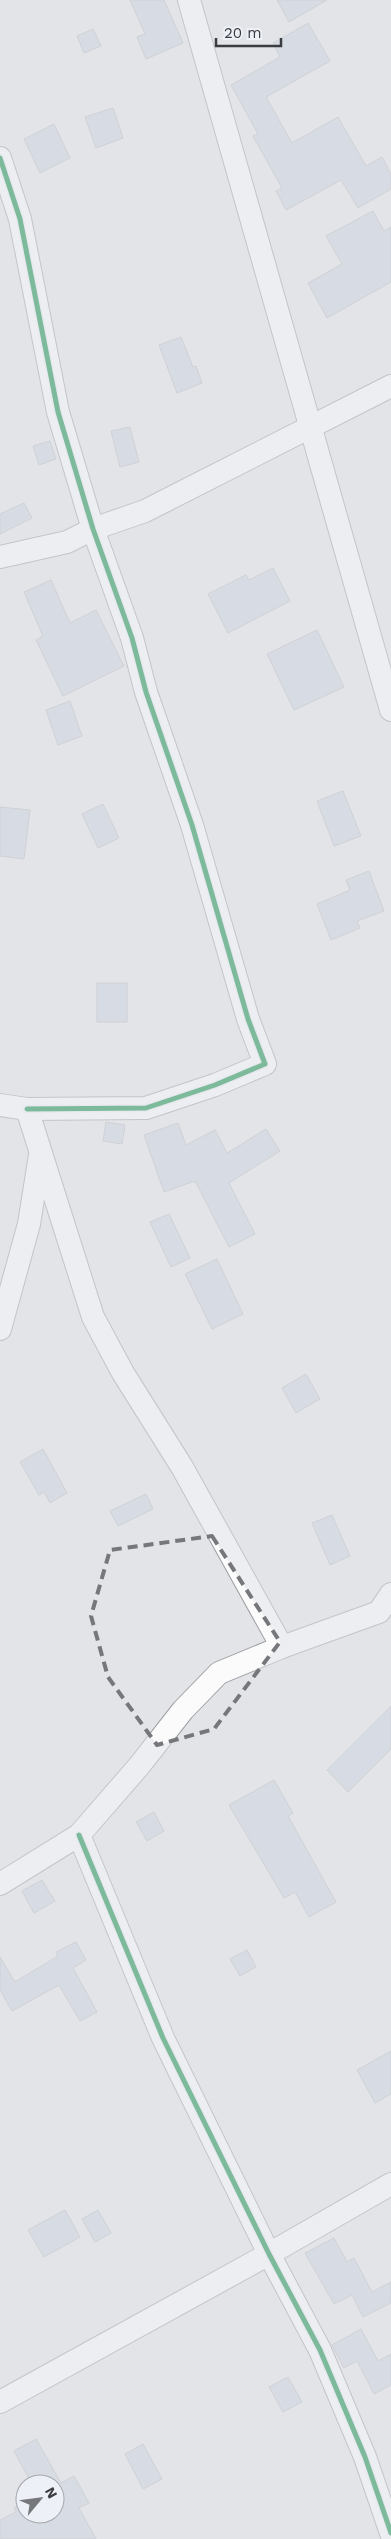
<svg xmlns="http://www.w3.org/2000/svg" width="391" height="2539" viewBox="0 0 391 2539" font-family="'Work Sans',sans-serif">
	<rect width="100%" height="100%" fill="#e2e4e8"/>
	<g fill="#cbd2e0" stroke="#b8babd">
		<polygon points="130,0 164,0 183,43 146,59 137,37 145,34"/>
		<polygon points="277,0 327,0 289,22"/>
		<polygon points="308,23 330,61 266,97 292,143 338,117 366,166 382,157 391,174 391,189 358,208 341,180 286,210 276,191 282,188 253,136 258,134 231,85 280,57 273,43"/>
		<polygon points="93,29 101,46 84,53 77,36"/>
		<polygon points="113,108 123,138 96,148 85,117"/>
		<polygon points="54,124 70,158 40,173 24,139"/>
		<polygon points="373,211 384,231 391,227 391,282 327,318 308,283 342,264 326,236"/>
		<polygon points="181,337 193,367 196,366 202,383 177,393 159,345"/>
		<polygon points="130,427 139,462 120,467 111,431"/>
		<polygon points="50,441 56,459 39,465 33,446"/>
		<polygon points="24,503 32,518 0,534 0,514"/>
		<polygon points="273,568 290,601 228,633 208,594 246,575 249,580"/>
		<polygon points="51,580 70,623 96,610 124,666 63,696 36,640 43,636 24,592"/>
		<polygon points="317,630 344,687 294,710 267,654"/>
		<polygon points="70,701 82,736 58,745 46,710"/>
		<polygon points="343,791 361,836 334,846 317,801"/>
		<polygon points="103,804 119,838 98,848 82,814"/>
		<polygon points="0,807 30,810 24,859 0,856"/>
		<polygon points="369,871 384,911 357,921 360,928 331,940 317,904 350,890 346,880"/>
		<rect x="97" y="983" width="30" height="39"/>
		<polygon points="106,1122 125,1125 122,1144 103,1141"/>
		<polygon points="178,1123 186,1145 215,1130 227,1153 266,1129 280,1151 229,1183 255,1234 229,1247 195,1181 164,1192 144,1135"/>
		<polygon points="169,1214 190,1258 171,1267 150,1222"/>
		<polygon points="217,1259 243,1314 212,1329 185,1274"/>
		<polygon points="306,1374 320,1399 296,1413 282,1388"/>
		<polygon points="43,1449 67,1493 50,1503 44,1492 39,1495 20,1462"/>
		<polygon points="146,1494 153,1509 118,1526 110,1511"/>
		<polygon points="332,1515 350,1556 330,1565 312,1523"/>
		<polygon points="391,1706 391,1749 348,1792 327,1770"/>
		<polygon points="274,1780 293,1813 288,1816 336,1902 309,1917 295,1892 284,1898 229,1805"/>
		<polygon points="154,1812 164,1831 147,1841 136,1822"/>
		<polygon points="42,1880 55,1901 34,1913 22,1891"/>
		<polygon points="76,1942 86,1960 73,1968 97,2012 80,2021 59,1985 12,2011 0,1990 0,1957 15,1982 58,1956 56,1952"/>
		<polygon points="247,1950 256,1967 240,1976 230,1959"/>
		<polygon points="391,2051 391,2094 375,2103 357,2070"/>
		<polygon points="65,2210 80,2237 44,2257 28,2230"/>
		<polygon points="98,2210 111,2233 95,2242 82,2219"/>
		<polygon points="334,2238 347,2262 354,2258 372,2292 391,2282 391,2303 363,2317 352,2295 334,2304 305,2253"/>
		<polygon points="361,2329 378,2361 391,2354 391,2385 374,2394 357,2361 344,2368 332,2345"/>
		<polygon points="288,2377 302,2402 283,2412 269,2387"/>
		<polygon points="36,2439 61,2483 74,2476 89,2503 79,2508 96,2539 0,2539 0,2520 16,2512 14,2508 25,2502 25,2514 55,2514 55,2486 59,2484 32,2484 14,2451"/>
		<polygon points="143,2444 162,2479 143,2489 125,2454"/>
	</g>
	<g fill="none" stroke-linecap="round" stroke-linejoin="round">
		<defs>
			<g id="minor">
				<polyline points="189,0 391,710"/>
				<polyline points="0,158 20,219 58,412 93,529 132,638 146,692 192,825 248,1019 265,1064 215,1085 146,1108 27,1109"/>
				<polyline points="0,557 67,542 93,529 145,511 391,386"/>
				<polyline points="0,1105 27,1109 93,1317 123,1373 182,1467 282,1647"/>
				<polyline points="0,1329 29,1224 40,1155"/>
				<polyline points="79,1835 163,2038 269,2254 320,2350 365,2457 391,2533"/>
				<polyline points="0,1884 79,1835 139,1766 183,1710 219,1673 282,1647 379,1612 391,1594"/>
				<polyline points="0,2402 269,2254 391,2184"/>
			</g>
		</defs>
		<use href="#minor" stroke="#9d9fa2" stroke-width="24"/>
		<use href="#minor" stroke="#fbfbfc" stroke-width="22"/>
		<defs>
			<g id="cycleway">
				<polyline points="0,158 20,219 58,412 93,529 132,638 146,692 192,825 248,1019 265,1064 215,1085 146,1108 27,1109"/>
				<polyline points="79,1835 163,2038 269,2254 320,2350 365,2457 391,2533"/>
			</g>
		</defs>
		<use href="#cycleway" stroke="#edf0f7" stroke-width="8"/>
		<use href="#cycleway" stroke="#00873e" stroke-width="5"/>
	</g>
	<path d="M0 0H391V2539H0ZM212,1536l68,106 -66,87 -57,16 -49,-68 -17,-61 19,-66z" fill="#e2e4e8" fill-opacity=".55" fill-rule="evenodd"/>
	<path fill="none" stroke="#75777a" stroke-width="4" stroke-dasharray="10 6" stroke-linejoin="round" d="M212,1536l68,106 -66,87 -57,16 -49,-68 -17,-61 19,-66z"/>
	<g transform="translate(40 2499) rotate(61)"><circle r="24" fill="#edf0f7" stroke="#a6a8ad"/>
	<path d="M0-4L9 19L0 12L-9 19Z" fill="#75777a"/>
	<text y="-8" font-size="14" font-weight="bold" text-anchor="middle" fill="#3b3c3f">N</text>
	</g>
	<path d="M216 38v8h65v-8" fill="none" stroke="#3b3c3f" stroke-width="2.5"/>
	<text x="224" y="38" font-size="15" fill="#3b3c3f" stroke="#edf0f7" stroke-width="4" paint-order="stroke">20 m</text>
</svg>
